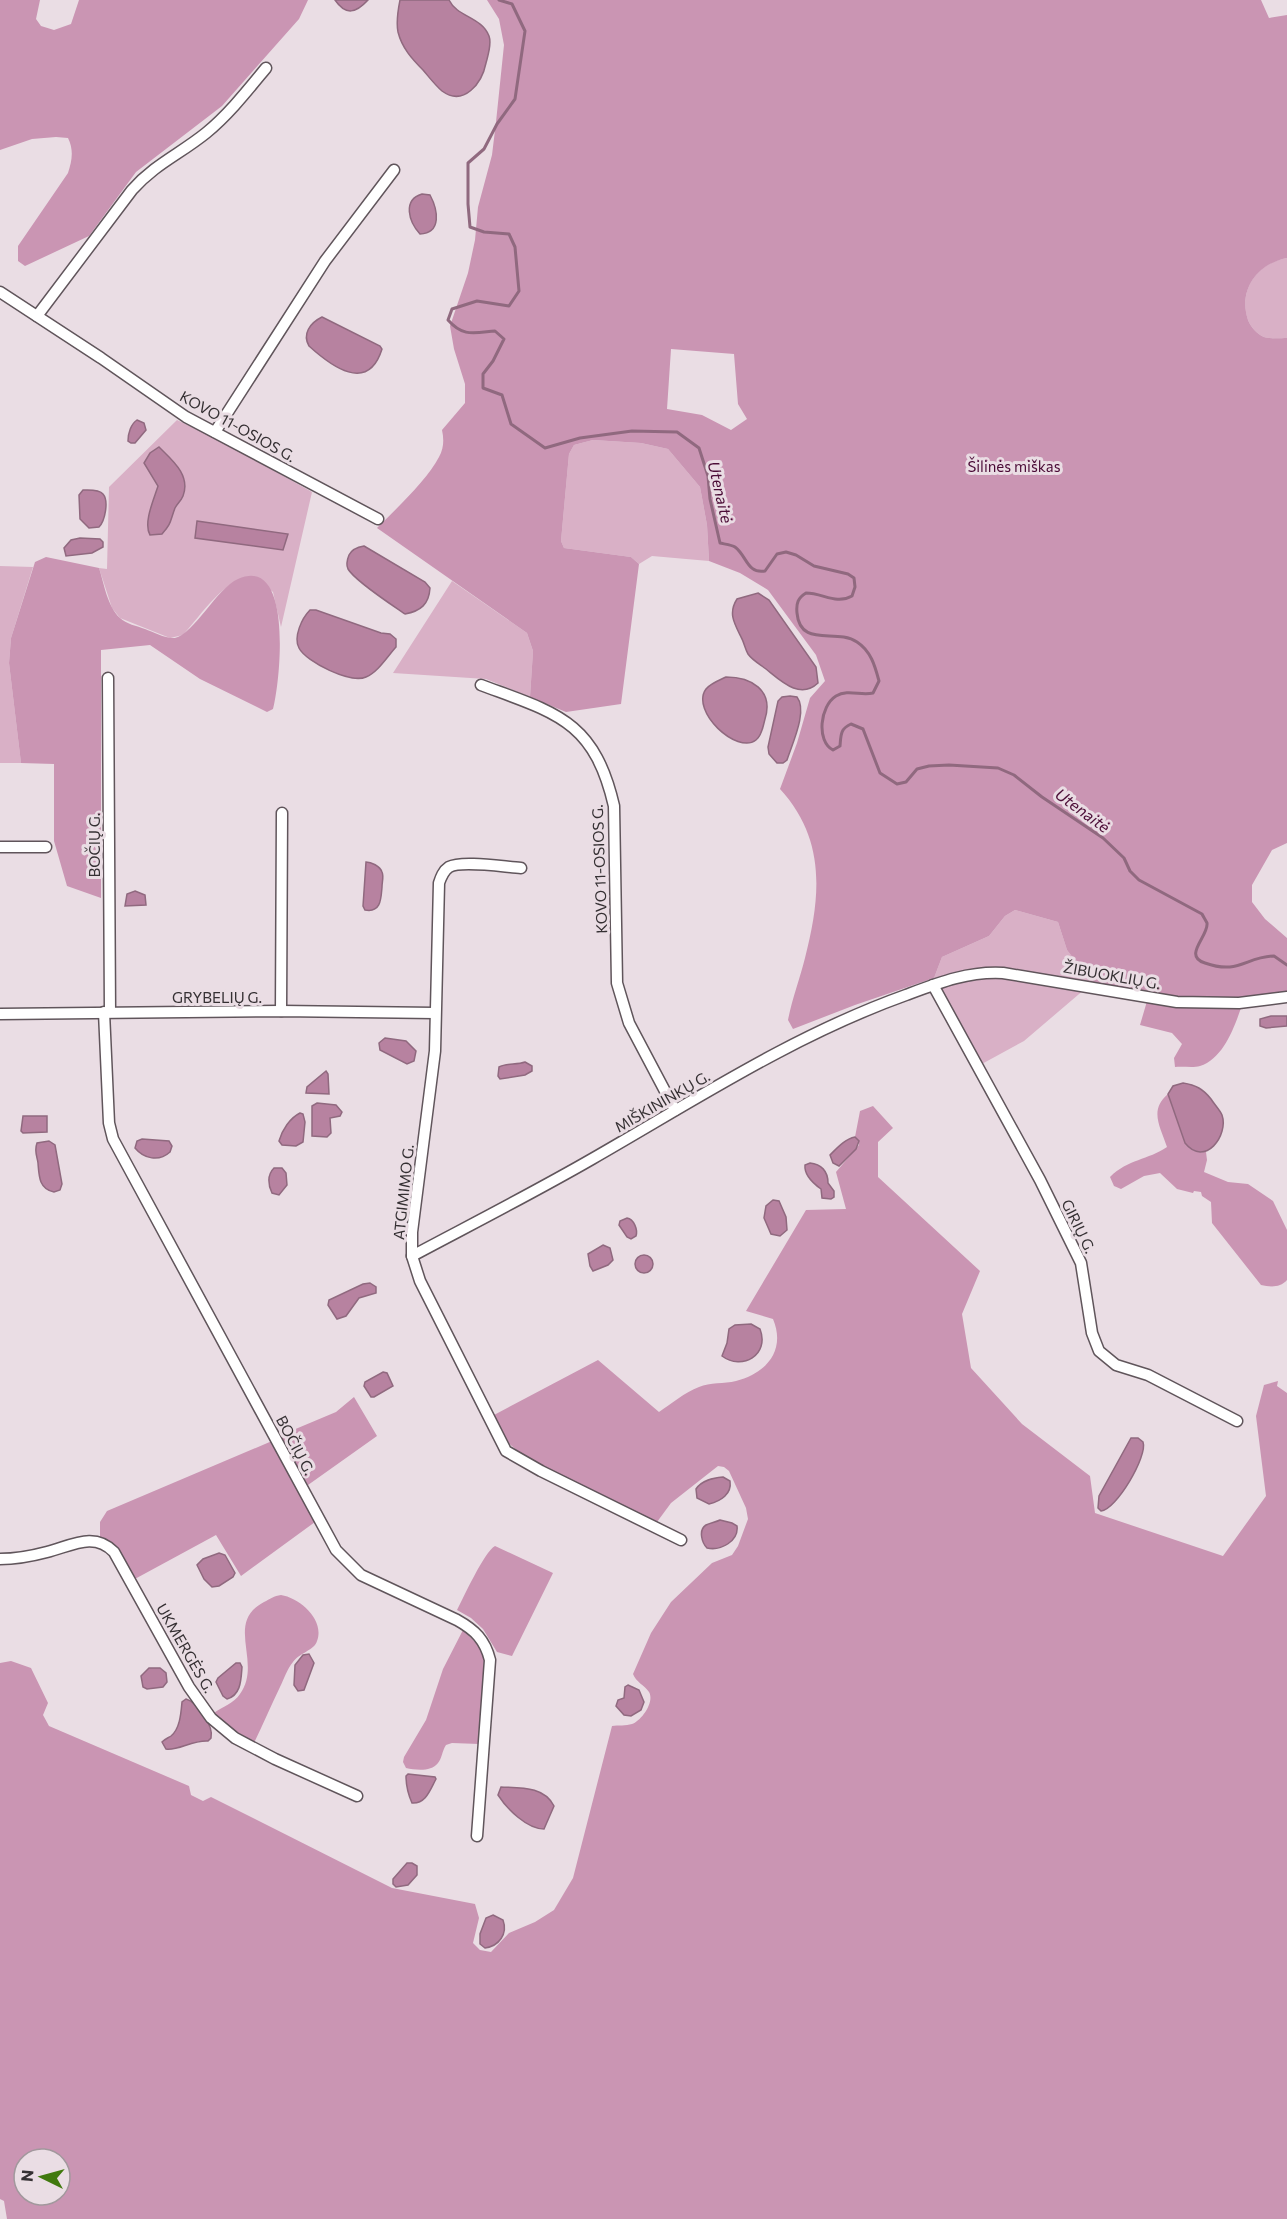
<svg xmlns="http://www.w3.org/2000/svg" width="1287" height="2219" viewBox="0 0 1287 2219" font-family="Commissioner,sans-serif">
	<rect width="100%" height="100%" fill="#eadde4"/>
	<g fill="#d9b0c6">
		<path d="M1287,258v80c-6,0 -18,1 -23,-1 -7,-3 -14,-11 -16,-17 -10,-30 9,-57 39,-62z"/>
		<path d="M177,420l44,21 91,51 -31,135 -8,-35 -21,-16c-27,2 -51,39 -69,59l-13,3 -50,-20 -8,-10 -13,-40 8,1 2,-82z"/>
		<polygon points="593,440 641,443 668,449 700,487 707,525 709,561 652,556 639,564 631,557 564,548 561,541 569,454 574,445"/>
		<polygon points="0,566 33,567 11,638 9,663 21,763 0,763"/>
		<polygon points="452,581 527,633 533,651 530,697 486,679 393,673"/>
		<polygon points="1015,910 1058,922 1067,950 1092,983 1024,1041 980,1065 934,978 942,957 989,936 1005,916"/>
	</g>
	<g fill="#ca95b3" fill-rule="evenodd">
		<path d="M0,0h40l-4,19 5,7 13,4 17,-6 8,-24h229l-9,19 -77,87 -86,66 -47,64 -64,30 -7,-5v-15l50,-73c4,-12 6,-23 0,-35l-12,-1 -24,2 -32,11z"/>
		<path d="M487,0h774l8,18 18,-3v243c-30,6 -49,32 -39,62 2,6 9,14 16,17 6,2 17,1 23,1v505l-15,7 -20,35v17l13,17 22,19v55l-46,15c-7,20 -18,51 -41,58 -7,2 -17,0 -25,1l-1,-9 8,-14 -10,-11 -32,-8 10,-34 -58,-8 -25,-33 -9,-28 -43,-12 -10,6 -16,20 -47,21 -8,21 -79,27 -62,24 -5,-9c4,-21 12,-42 17,-62 16,-62 21,-119 -25,-169l17,-46 13,-45 15,-17 -9,-26 -48,-65 -28,-17 -31,-12 -2,-36 -7,-38 -32,-38 -27,-6 -48,-3 -19,5 -5,9 -8,87 3,7 67,9 8,7 -18,140 -55,8 -36,-15 3,-46 -6,-18 -150,-105c18,-18 51,-49 62,-71 5,-9 5,-18 3,-27l23,-27v-19l-11,-35 -4,-23 18,-53 7,-33 3,-33 14,-52 4,-33 8,-77 -5,-26zM671,349l63,5 4,50 9,15 -16,11 -29,-15 -35,-6z"/>
		<path d="M46,557l53,11c5,15 8,38 21,50 6,6 17,8 25,11 8,3 21,10 30,9 19,-4 42,-50 63,-59 56,-25 42,104 35,130l-6,3 -67,-33 -50,-34 -49,5v248l-34,-12 -13,-45v-77l-33,-1 -12,-100 2,-25 24,-76z"/>
		<path d="M1168,1094l17,49c7,8 11,10 21,9l1,8 -3,12 24,10 20,2 25,17 14,29v50c-7,8 -17,7 -26,5l-49,-62 -1,-21 -9,-6 -1,-4 -7,-1 -1,2 -16,-4 -17,-16 -16,3 -23,13 -7,-3 -4,-9c18,-18 38,-17 57,-30 -7,-21 -18,-37 1,-53z"/>
		<path d="M873,1106l20,22 -15,14v35l102,94 -18,43 9,54 51,56 68,52 5,37 128,43 43,-60 -10,-80 8,-31 14,-4 -1,5 10,7v826h-1280l-3,-18 -4,-2v-536l11,-2 20,7 17,35 -5,12 6,11 140,60 2,9 12,6 8,-4 181,91 83,16 4,14 -6,25 7,7 11,2 18,-19 26,-11 19,-12 19,-32 39,-152c6,-1 14,0 20,-2 9,-3 23,-22 17,-32 -5,-7 -13,-10 -16,-18l18,-41 20,-31 41,-39 20,-8 6,-9 10,-27 -2,-11 -17,-37 -5,-4 -6,-1 -47,37 -14,19 -125,-59 -26,-22 -12,-26 104,-55 61,52c12,-8 26,-20 40,-25 11,-5 25,-3 37,-6 31,-8 50,-31 37,-62l-27,-8 60,-101 40,-1 -10,-37 23,-27v-4l-4,-4 5,-26zM24,2159h36v36h-36z"/>
		<polygon points="354,1397 377,1436 308,1485 281,1439 286,1433 336,1412"/>
		<path d="M272,1441l43,81 -74,54 -25,-41 -83,45c-9,-16 -15,-35 -33,-43v-15l7,-11z"/>
		<path d="M495,1546l58,27 -41,83 -15,-4 -14,-23 -12,-11 -14,-8c7,-13 27,-58 38,-64z"/>
		<path d="M281,1595c19,3 44,25 36,46 -2,9 -18,12 -24,21 -6,7 -9,17 -13,25 -9,19 -17,37 -26,56l-16,-8 -24,-22c8,-6 20,-10 26,-19 23,-32 -16,-71 24,-92 6,-3 10,-6 17,-7z"/>
		<path d="M463,1630l16,16 5,13 -5,85 -27,-1 -6,2c-4,6 -4,13 -8,18 -7,9 -22,7 -32,5l-3,-6 1,-5 22,-37 17,-51z"/>
	</g>
	<g fill="#b782a0" stroke="#90697f" stroke-width="1.5">
		<path d="M335,0h33c-12,13 -22,16 -33,0z"/>
		<path d="M400,0h49c8,17 33,17 40,36 3,8 -1,19 -3,27 -4,20 -22,44 -44,28 -7,-6 -13,-14 -19,-21 -11,-11 -21,-22 -25,-38 -2,-10 0,-22 2,-32z"/>
		<path d="M422,194l8,1c8,15 12,38 -10,39 -11,-12 -18,-34 2,-40z"/>
		<path d="M322,317l58,29 2,3c-14,45 -51,17 -73,-3 -7,-12 1,-23 13,-29z"/>
		<path d="M137,420l7,3 2,7 -11,13h-4l-3,-2c0,-8 3,-17 9,-21z"/>
		<path d="M159,447c13,13 32,28 24,49 -2,5 -6,8 -8,12 -5,13 -3,15 -13,26l-12,1c-7,-12 4,-36 8,-49l-14,-23 6,-10z"/>
		<path d="M83,490c6,0 16,-1 20,4 6,7 2,27 -4,33l-10,1 -9,-9 -1,-24z"/>
		<polygon points="197,521 288,534 283,550 195,538"/>
		<polygon points="80,538 100,539 103,542 103,547 92,553 66,556 64,548 71,540"/>
		<path d="M364,546l61,36 5,6c-1,16 -9,23 -25,26 -13,-9 -50,-33 -57,-45 -2,-4 -1,-9 1,-14 3,-6 9,-8 15,-9z"/>
		<path d="M758,593l11,7 47,67 2,16c-18,17 -37,-2 -52,-14 -5,-4 -14,-9 -18,-15 -3,-5 -4,-12 -7,-17 -7,-14 -13,-24 -4,-38z"/>
		<path d="M310,610h6l65,23 9,1 6,5v8c-9,10 -18,25 -30,30 -15,7 -60,-15 -67,-29 -6,-11 3,-30 11,-38z"/>
		<path d="M726,677c25,0 48,13 39,42 -2,7 -3,17 -9,21 -19,15 -66,-29 -50,-51 5,-6 14,-9 20,-12z"/>
		<path d="M790,696l7,1c11,14 -5,47 -10,63l-4,3h-6l-8,-9 -1,-7 10,-46 4,-4z"/>
		<path d="M366,862c5,0 14,4 16,10 2,4 0,10 0,15 -1,12 -1,26 -17,23l-2,-4z"/>
		<polygon points="135,891 145,895 146,905 125,906 127,894"/>
		<polygon points="1271,1016 1287,1016 1287,1026 1266,1028 1260,1026 1260,1019"/>
		<polygon points="385,1038 406,1041 416,1051 414,1061 407,1064 380,1050 379,1043"/>
		<path d="M525,1062l7,4v5l-7,4 -25,4 -2,-3 1,-9c7,-4 18,-2 26,-5z"/>
		<polygon points="326,1071 328,1074 329,1094 306,1093 307,1087"/>
		<path d="M1183,1083c13,2 20,6 28,16 3,5 9,11 11,16 7,20 -17,53 -37,28l-17,-49 5,-8z"/>
		<polygon points="317,1103 336,1105 342,1112 340,1116 330,1118 331,1133 327,1137 312,1136 312,1106"/>
		<path d="M300,1113l3,1 2,8 -2,20 -7,4 -14,-1 -3,-4c3,-11 11,-23 21,-28z"/>
		<polygon points="23,1116 47,1116 47,1132 23,1133 21,1131"/>
		<path d="M855,1137l4,4 -3,8 -17,17 -6,-3 -3,-8c7,-7 15,-16 25,-18z"/>
		<path d="M142,1139l27,2 3,5 -2,6c-11,10 -26,7 -35,-4l2,-7z"/>
		<path d="M49,1141l6,4 7,39 -2,6 -6,2c-15,-3 -15,-16 -16,-29 -1,-7 -4,-12 -1,-20z"/>
		<path d="M810,1163c11,1 18,8 18,20l6,8v6l-3,2 -9,-1 -1,-9c-7,-5 -17,-14 -16,-24z"/>
		<path d="M274,1168h8l4,5 1,12 -8,10 -7,-2c-4,-8 -5,-18 2,-25z"/>
		<polygon points="773,1200 779,1201 786,1217 787,1230 780,1236 771,1234 764,1218 766,1206"/>
		<path d="M627,1218c7,1 11,12 9,18l-5,3 -4,-2 -8,-12 1,-4z"/>
		<polygon points="603,1245 610,1248 613,1260 608,1265 593,1271 590,1266 588,1254"/>
		<circle cx="644" cy="1264" r="9"/>
		<polygon points="370,1283 376,1287 376,1293 359,1298 346,1316 337,1319 328,1305 329,1300 363,1284"/>
		<path d="M751,1324l9,5c10,26 -18,42 -38,27l5,-13 2,-14 6,-4z"/>
		<polygon points="383,1372 387,1373 393,1386 374,1397 371,1397 364,1386 365,1382"/>
		<path d="M1131,1438h7l5,4c5,14 -27,68 -42,69l-3,-3 1,-12z"/>
		<path d="M723,1477l7,4c2,13 -9,20 -21,23l-12,-6 -1,-9c6,-9 17,-11 27,-12z"/>
		<path d="M720,1520l12,3 5,3c2,15 -16,25 -30,22 -5,-5 -9,-18 -1,-23 4,-2 10,-3 14,-5z"/>
		<polygon points="219,1553 225,1555 235,1573 233,1577 219,1586 212,1587 204,1579 197,1565 203,1559"/>
		<polygon points="309,1654 314,1663 304,1690 298,1691 294,1685 295,1665 303,1655"/>
		<path d="M236,1663h4l2,4c-1,13 -1,28 -15,32l-4,-3 -7,-14 2,-4z"/>
		<polygon points="149,1668 160,1668 166,1673 167,1682 163,1687 147,1689 143,1687 141,1676"/>
		<polygon points="628,1685 639,1690 644,1702 641,1710 631,1716 624,1715 616,1706 618,1700 624,1698 625,1687"/>
		<path d="M186,1699c11,3 28,27 25,39l-3,3c-16,-1 -30,10 -42,8l-4,-7c3,-3 6,-4 9,-6 9,-7 10,-23 11,-34z"/>
		<path d="M408,1774l27,3 1,2c-6,11 -10,25 -24,24 -4,-9 -6,-17 -6,-27z"/>
		<path d="M501,1787c19,1 43,-1 53,19l-10,23c-17,0 -37,-20 -46,-34z"/>
		<polygon points="407,1863 412,1863 417,1866 417,1875 408,1885 396,1887 393,1884 393,1879"/>
		<path d="M493,1915l10,5c5,14 -4,26 -18,28l-5,-4v-10l6,-16z"/>
	</g>
	<g fill="none" stroke-linecap="round" stroke-linejoin="round">
		<path stroke="#90697f" stroke-width="3" d="M499,0l13,4 13,27 -10,68 -18,25 -13,25 -16,14v41l2,23 14,5 25,2 6,13 4,44 -10,15 -32,-5 -25,8 -4,11c15,17 25,13 47,11l9,8 -11,22 -10,13v14l19,7 9,29 34,24 35,-10 52,-7 45,1 22,16 9,28 2,23 10,44c4,1 12,2 15,4 12,9 12,27 30,24l12,-17 9,-2 10,3 18,11 34,8 6,4 1,9 -3,9c-16,9 -29,-3 -46,-3 -8,5 -10,10 -9,20 3,35 39,15 60,29 14,9 18,24 22,39l-6,12c-12,3 -25,-4 -37,3 -16,10 -20,45 -3,54l7,-4c1,-11 0,-17 11,-22l12,5 17,44 17,11 9,-2 11,-13 12,-3 20,-1 49,3 16,7 28,22 61,41 21,20 6,13 9,9 63,34c1,2 4,7 5,9 2,13 -25,33 -2,40 34,12 40,-6 69,-7l13,9"/>
		<defs>
			<g id="minor">
				<polyline points="0,292 101,358 186,417 378,519"/>
				<path d="M37,316l95,-126c23,-26 48,-36 74,-57 23,-19 41,-42 60,-65"/>
				<polyline points="215,432 325,261 394,170"/>
				<polyline points="108,678 110,1012"/>
				<path d="M481,685c75,28 113,35 133,121l3,177 12,40 46,87"/>
				<polyline points="0,847 46,847"/>
				<path d="M521,868c-17,-1 -59,-8 -72,-1 -6,4 -8,10 -10,16l-4,168 -23,181v24l8,25 86,170 35,20 140,69"/>
				<polyline points="933,985 1040,1180 1081,1263 1092,1333 1099,1351 1116,1365 1148,1375 1237,1421"/>
				<polyline points="281,1011 282,813"/>
				<path d="M104,1012l5,111 4,16 223,411 25,25 96,45c18,10 28,20 33,40l-13,176"/>
				<polyline points="0,1014 281,1011 435,1013"/>
				<path d="M412,1256c60,-32 121,-63 180,-97 103,-59 202,-124 314,-164 32,-12 62,-24 97,-22l174,29 62,1 48,-6"/>
				<path d="M0,1559c16,0 32,-3 47,-7 24,-6 47,-21 67,0l75,135 22,31 24,20 40,21 82,37"/>
			</g>
		</defs>
		<use href="#minor" stroke="#60555b" stroke-width="13"/>
		<use href="#minor" stroke="#fff" stroke-width="10"/>
	</g>
	<g text-anchor="middle" dominant-baseline="central" stroke-width="6" stroke-linejoin="round" paint-order="stroke">
		<g font-size="15" fill="#353033" stroke="#eadde4">
			<text transform="translate(238 426) rotate(29)">KOVO 11-OSIOS G.</text>
			<text transform="translate(94 845) rotate(-90)">BOČIŲ G.</text>
			<text transform="translate(599 869) rotate(-92)">KOVO 11-OSIOS G.</text>
			<text transform="translate(1112 975) rotate(10)">ŽIBUOKLIŲ G.</text>
			<text x="217" y="997">GRYBELIŲ G.</text>
			<text transform="translate(662 1101) rotate(-30)">MIŠKININKŲ G.</text>
			<text transform="translate(403 1192) rotate(-84)">ATGIMIMO G.</text>
			<text transform="translate(1079 1226) rotate(64)">GIRIŲ G.</text>
			<text transform="translate(296 1445) rotate(62)">BOČIŲ G.</text>
			<text transform="translate(186 1648) rotate(60)">UKMERGĖS G.</text>
		</g>
		<g font-size="15" fill="#4a0a36" stroke="#eadde4">
			<text x="1014" y="466">Šilinės miškas</text>
		</g>
		<g font-size="16" font-style="italic" fill="#4c0d37" stroke="#eadde4">
			<text transform="translate(721 492) rotate(77)">Utenaitė</text>
			<text transform="translate(1083 810) rotate(36)">Utenaitė</text>
		</g>
	</g>
	<g transform="translate(42 2177) rotate(275)"><circle r="28" fill="#eadde4" stroke="#a2989d" stroke-width="1.5"/>
	<path d="M0-4.5L10 22L0 15L-10 22Z" fill="#41790e"/>
	<text y="-9" font-size="16" font-weight="bold" text-anchor="middle" fill="#353033">N</text>
	</g>
</svg>
